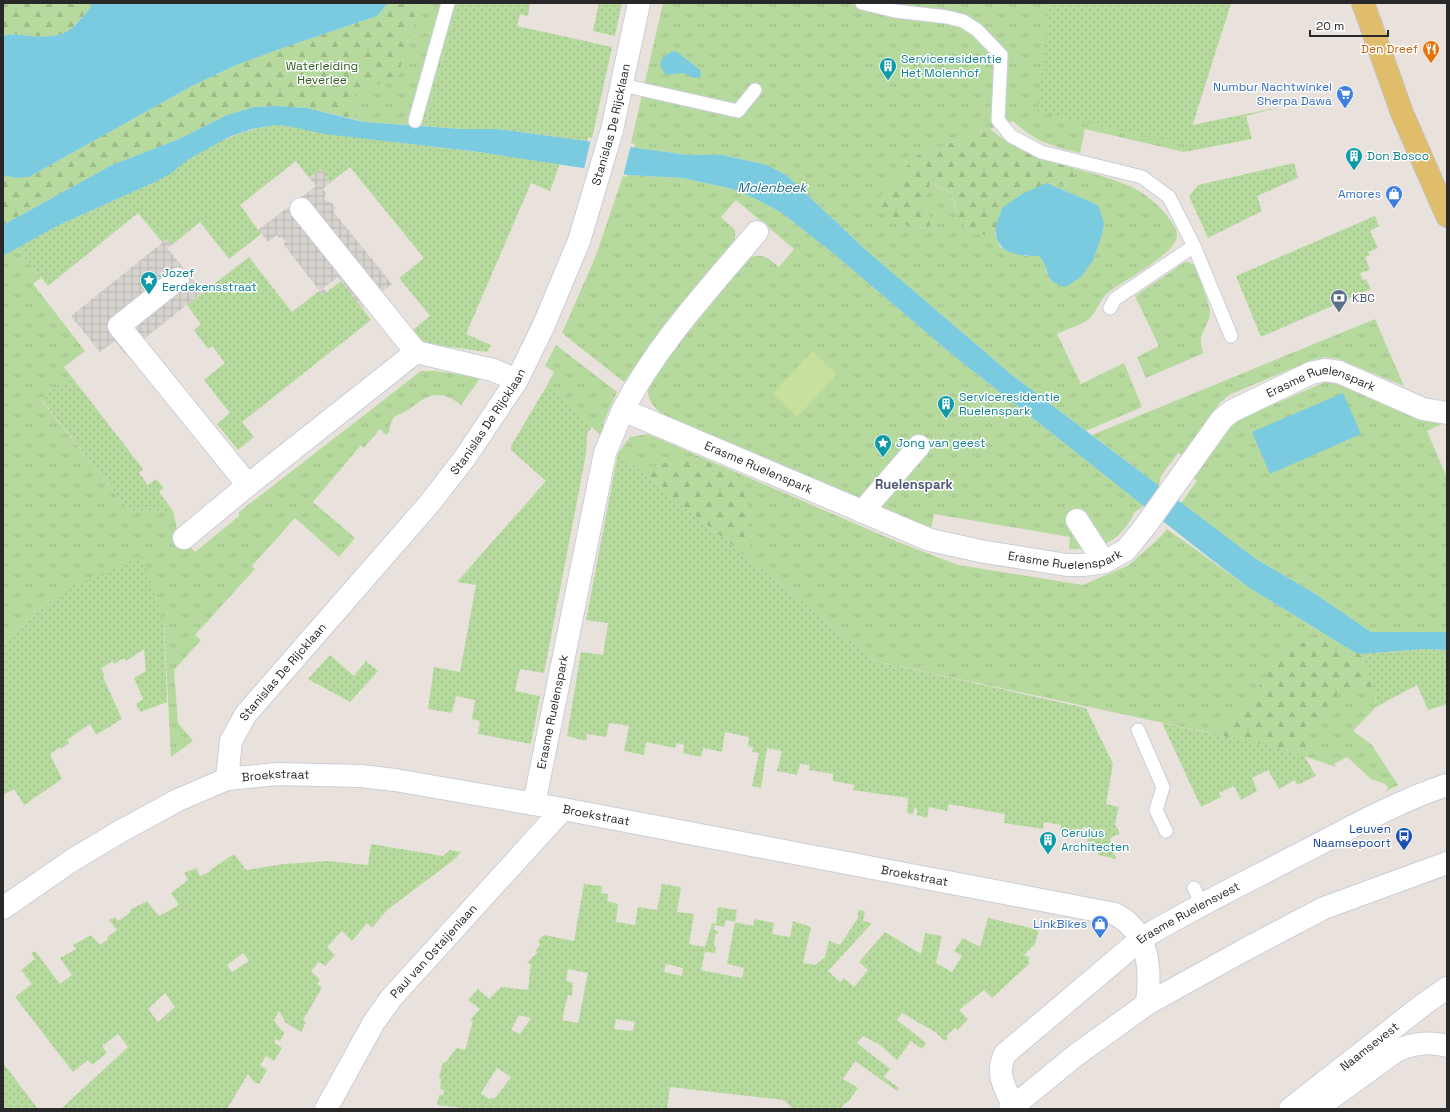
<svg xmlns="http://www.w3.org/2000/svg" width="1450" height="1112" viewBox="0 0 1450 1112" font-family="'Space Grotesk',sans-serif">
	<defs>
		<pattern id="grass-tufts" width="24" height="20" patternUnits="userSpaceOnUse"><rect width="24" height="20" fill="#b6da9e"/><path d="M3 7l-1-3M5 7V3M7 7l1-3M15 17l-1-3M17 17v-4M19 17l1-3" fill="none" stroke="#9cbb88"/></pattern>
		<pattern id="forest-firs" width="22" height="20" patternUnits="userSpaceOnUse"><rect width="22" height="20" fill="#b6da9e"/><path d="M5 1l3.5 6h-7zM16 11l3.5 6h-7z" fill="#9cbb88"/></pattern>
		<pattern id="garden-dots" width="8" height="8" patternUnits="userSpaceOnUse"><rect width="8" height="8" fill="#b6da9e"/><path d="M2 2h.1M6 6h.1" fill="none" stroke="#9cbb88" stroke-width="1.8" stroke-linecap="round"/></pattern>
		<pattern id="plaza-grid" width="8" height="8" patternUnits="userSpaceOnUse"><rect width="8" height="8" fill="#d6d2ce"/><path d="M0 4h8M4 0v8" fill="none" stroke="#b8b4b1"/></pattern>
	</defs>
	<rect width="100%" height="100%" fill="#e9e2dc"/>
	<g fill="url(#grass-tufts)">
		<polygon points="420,3 458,3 424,126 364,122 354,119 355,91 397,77"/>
		<path d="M663,3h568l-47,149 -99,-23 -5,24c-29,-7 -45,-11 -67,-32l-96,34 -32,58 30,17 16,-4 -6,-27 4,-16c21,8 28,12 27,36l19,15h20l5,13 25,9h14l6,7 2,12 51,-70 -51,-22 18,2 9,-8 -1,-9c39,11 73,17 97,52 6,8 10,15 4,24 -10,15 -48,36 -64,47 -10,7 -12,19 -20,27 -8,7 -23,11 -33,16l24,50 43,-21 18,44 -56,24 -74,-56 -146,-125 -80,-75 -19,-10 -45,-10h-34l-54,-7 1,-4 -4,-1z"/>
		<path d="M628,175l55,3 49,11 20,8 30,16 52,41 120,102 190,150c-3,3 -8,4 -10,7 -13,28 -34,38 -65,36l1,-12 -136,-23 -4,21 -264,-118c-13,-10 -21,-19 -18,-37l98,-121c15,-7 21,-2 33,8l15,-18 -58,-49 -15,17 14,13v11l-4,10 -107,131 -62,-49 33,-75 28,-82 4,1z"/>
		<path d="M17,248l24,30 -8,6 52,67 -21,16 7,9 -30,24 88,110 44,1 7,31h7l8,10 44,-36v-4l182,-141h14l46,6 -20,28c-22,-18 -35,-9 -53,5 -4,3 -10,4 -14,7l-5,11 1,3 -4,4 -6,-6 -16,19 -3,-3 -48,57 42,36 -16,19 -44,-39 -43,48 3,3 -60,66 6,5 -27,30 4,53 15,18 -22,16 -7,-133 -99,-35 -62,54v-387z"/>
		<path d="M1185,262h4l7,4 14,43c2,16 -16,25 -6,44l-58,25 -9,-21 22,-11 -24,-50z"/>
		<polygon points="1375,319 1404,386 1338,359 1326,357 1312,360 1229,395 1220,403 1182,455 1178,453 1161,476 1159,486 1092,435"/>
		<polygon points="556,345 617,392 604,421 601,436 555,391 546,387 554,372 545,366"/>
		<polygon points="1325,382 1338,382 1444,423 1427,431 1447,478 1447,632 1371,632 1314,593 1256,559 1181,503 1197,481 1192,476 1231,425 1247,416"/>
		<polygon points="648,434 893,540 958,565 1083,585 1129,565 1158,539 1167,529 1248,587 1353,652 1361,654 1375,694 1376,707 1353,731 1372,745 1398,785 1385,792 1388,788 1385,784 1371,779 1347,757 1334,764 1336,767 1280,748 875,661 618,453 630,437"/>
	</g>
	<g fill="url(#forest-firs)">
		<path d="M3,3h91c-22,27 -26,36 -63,33 -9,-1 -19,-3 -28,0z"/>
		<polygon points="388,3 420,3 397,78 355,91 354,119 307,108 275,106 254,107 227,115 179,139 112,165 3,225 3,175 15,178 29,177 192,86 234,66 277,50 377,16"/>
		<path d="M990,129c25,20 52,30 83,39l1,9 -9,8 -18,-2 -45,25 -7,26 -20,1 -19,-16c2,-24 -6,-28 -26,-36l-5,16 6,27 -16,4 -31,-17 -6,-14 39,-44z"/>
		<polygon points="697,456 713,465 736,474 747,491 749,541 757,565 638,469 658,466 678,457"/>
		<path d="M1323,632l31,20 7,2 14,40 -9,-6 -23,-1c-16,20 -38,43 -38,70l-25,-9 -69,-14 42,-37 14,-24 15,-19z"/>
	</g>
	<g fill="url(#garden-dots)" fill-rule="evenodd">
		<polygon points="458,3 530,3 528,16 520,14 517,26 612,47 592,138 588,137 587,141 498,129 462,129 424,126"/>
		<polygon points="599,3 622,3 615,36 593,31"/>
		<polygon points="1050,3 1231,3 1192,125 1281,107 1246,116 1252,139 1184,152 1186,145 1037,112"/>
		<path d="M274,125c25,1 48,8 72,11 72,9 143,17 214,27l-10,28 -19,-8 -65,151 25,11 -4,7 -65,-9 -10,-12 18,-15 -31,-38 25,-20 -74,-91 -20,16 -9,-14 -12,9 -13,-17 -56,44 21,29 -32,25 -29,-37 -28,23 -5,-6 -5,3 -24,-29 -90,73 -31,-38 40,-22 98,-44c12,-7 22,-15 33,-23 26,-17 56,-29 86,-34z"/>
		<polygon points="1294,163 1298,178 1257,196 1262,211 1208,238 1189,196 1198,185"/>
		<polygon points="1375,216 1379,226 1370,231 1378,248 1368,252 1370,255 1365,257 1370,270 1360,273 1363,280 1366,279 1371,289 1261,337 1236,276"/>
		<polygon points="249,257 292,312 319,291 323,295 341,281 371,320 242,422 254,437 238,450 217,424 230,413 204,380 225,363 212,346 208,349 194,330 201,324 187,305"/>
		<polygon points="71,376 143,469 139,473 148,485 156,479 164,488 159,492 173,511 129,510 41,399"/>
		<polygon points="546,387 555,391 592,427 587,434 586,454 544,673 520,669 515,691 540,696 531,744 478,734 480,721 472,719 475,700 456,696 452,713 428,709 434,667 460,672 476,585 457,582 546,481 511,450 511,446"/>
		<polygon points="618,453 875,661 1086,708 1113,764 1106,804 1119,807 1115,824 1120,834 1110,838 1116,859 1098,855 1099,846 1087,844 1089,828 1083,827 1081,836 1060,832 1061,825 1044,822 1043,829 1004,823 1005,814 949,804 947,811 929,807 927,818 917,815 917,809 914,808 913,814 907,813 908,798 853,790 855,785 833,781 833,774 809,770 810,765 800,764 797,775 777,771 782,751 767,748 761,788 752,786 759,753 752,752 753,747 748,746 749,737 725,732 722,752 703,748 701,757 683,753 684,745 677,743 675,748 646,742 644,755 624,751 629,726 609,723 606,737 587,734 586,741 567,736 581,652 603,655 608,623 586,620"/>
		<polygon points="142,556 164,624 167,702 140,712 136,704 143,699 134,678 146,671 144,649 126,661 124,658 114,664 112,661 101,669 105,676 103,677 122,719 96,735 90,724 67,740 69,743 61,749 60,747 50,754 62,779 24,805 14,789 3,795 3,643 65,589"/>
		<polygon points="1425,649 1447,650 1447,704 1428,710 1417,685 1376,707 1375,694 1361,654"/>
		<polygon points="330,655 354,676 366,661 378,671 350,702 308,679"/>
		<polygon points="1162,723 1280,748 1305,757 1316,776 1297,785 1295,780 1279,789 1268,770 1252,778 1257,791 1241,800 1234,786 1219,793 1221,797 1201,807"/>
		<path d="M371,844l72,12 7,-6 11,2 -6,7 -68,51 -15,18 -5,-5 -15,18 -10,-10 -15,16 8,8 -10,11 -6,-4 -8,9 9,9 -3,4 5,4 -19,32 3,2 -5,10 -15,-9 -7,-12 -5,9 7,10 4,2 -5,9 -4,-2 -2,3 8,6 -8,13 -8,-5 -6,9 7,5 -8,14 -5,-2 -6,-8 -21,35h-166l67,-62 -10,-13 -16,12 5,7 -15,12 -4,-5 -15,12 -58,-75 17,-13 -11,-14 14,-11 -4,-6 4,-2 25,33 12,-9 -12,-17 16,-9 -3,-4 18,-10 9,10 8,-6 -1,-2 10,-7 -8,-10 6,-3 3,4 13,-9 -1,-2 17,-9 12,15 20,-11 -8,-12 17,-13 -4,-7 12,-5 4,8 11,-5 -1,-1 24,-16 12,16 38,-6 42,-3 42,4zM243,953l6,8 -17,11 -5,-7zM165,993l10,14 -17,15 -10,-13z"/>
		<path d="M584,884l18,2 -1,7 7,1 -1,7 11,3 -2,18 19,3 3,-18 19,3 5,-26 19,3 -4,25 17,2 -5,30 16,3 7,-24 4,1 2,-17 19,3 -2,12 18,4 2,-7 19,4 -2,11 18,3 3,-16 18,6 -8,36 12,2 10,-8 4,-16 11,4 18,-27v-8l7,1 -2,10 9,2 -44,48 12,11 4,-4 10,9 14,-17 -9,-8 26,-30 36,22 4,-21 17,3 -6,27 16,9 10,-16 -8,-5 9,-13 17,9 8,-29 51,12 -4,14 -11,11 6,3 -2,2 2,3 -38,35 -8,-8 -25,20 9,9 -10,11 -3,-2 -9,8 2,2 -3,3 -10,-9 -33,-19 -5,7 29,23 -4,6 -11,-8 -14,19 -17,-15 -17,-9 -6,7 33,26 -6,8 15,11 -2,3 -42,-30 -12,18 15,9 -10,14h-2l-6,7h-47l-9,-9 -114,-13 -3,22h-196l-34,-4 2,-10h4l1,-5 -4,-1 1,-10 -2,-1 4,-16 2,1 12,-15 8,2 8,-29 -3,-1 10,-11 -12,-9 10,-11 11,10 12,-12 27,3 3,-26 -4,-1 11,-11 -3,-1 5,-6 -2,-4 6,-6 30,6zM726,920l9,2 -8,42 17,4 -2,10 -41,-8 4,-18 10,1 1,-6 -2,-1 1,-12h3v-3l-4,-1 1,-5 9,2zM666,964l17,4 -1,8 -18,-4zM568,969l20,4 -10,50 -16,-3 6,-25 4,1 1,-13 -7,-2zM519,1015l12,3 -11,16 -9,-4zM616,1019l19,3 -2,9 -19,-2zM497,1068l14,9 -15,20 -7,2 -8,-6z"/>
		<polygon points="3,1063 38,1109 3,1109"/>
	</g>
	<polygon fill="#c7e09b" points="812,351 837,374 797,417 773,394"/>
	<g fill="url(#plaza-grid)">
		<polygon points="321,169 330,183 323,189 326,193 324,198 326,201 330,201 336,208 333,211 392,284 362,308 338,277 323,288 326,292 323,295 284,245 285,241 282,237 279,238 277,235 268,242 258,230 316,186 309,178"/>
		<polygon points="167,239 172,245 167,248 203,292 125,354 115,341 100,352 71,316"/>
	</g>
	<g fill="#7acbe0">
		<path d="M94,3h294l-11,13 -100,34 -43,16 -42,20 -163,91 -14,1 -12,-3v-139c9,-3 19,-1 28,0 37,3 41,-6 63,-33z"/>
		<path d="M673,51l4,1 23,18 1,7 -6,1 -12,-5 -16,2c-12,-12 -6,-17 6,-24z"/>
		<polygon points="275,106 307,108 364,122 462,129 498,129 688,155 722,155 767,165 786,175 866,250 1012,375 1256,559 1314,593 1371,632 1447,632 1447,650 1424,649 1361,654 1354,652 1248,587 1207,556 954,356 834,254 782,213 752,197 732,189 683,178 628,175 479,152 325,134 287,126 274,125 252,129 229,137 189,159 170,174 155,182 57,226 3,256 3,225 112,165 179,139 227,115 254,107"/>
		<path d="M1047,183l51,22 6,18 -2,12 -9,25 -11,16 -16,11c-26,-7 -13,-16 -27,-31 -16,0 -40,-1 -43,-21 -2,-8 4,-20 6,-27l20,-14z"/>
		<polygon points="1343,393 1361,434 1270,474 1252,432"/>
	</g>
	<polygon fill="#e9e2dc" points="591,139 631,145 623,176 584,169"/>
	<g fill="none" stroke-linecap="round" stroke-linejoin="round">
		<defs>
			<g id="lane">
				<polyline points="862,3 895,11 947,17 963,21 977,30 1001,55 998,120 1011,136 1041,152 1142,177 1169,197 1194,246 1231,336"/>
				<polyline points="622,85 738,111 755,90"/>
				<polyline points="415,121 448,3"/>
				<polyline points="1110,308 1115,299 1194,246"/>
				<polyline points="1138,730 1163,787 1156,810 1166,831"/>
				<polyline points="1194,888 1202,905"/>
			</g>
			<g id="street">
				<polyline points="301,209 416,352 493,370 517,380"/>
				<polyline points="178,279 119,326 248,485"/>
				<path d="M623,410c34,-66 86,-121 134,-178"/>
				<polyline points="862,512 919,446"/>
				<polyline points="1077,520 1104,562"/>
				<polyline points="184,538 248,485 416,352"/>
				<path id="s1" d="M227,779l4,-38 15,-27 183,-210 35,-45 53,-79 26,-53 36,-86 33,-111 27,-127"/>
				<path id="s2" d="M534,804l71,-351 18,-43 307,130 55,12 82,13h17l20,-3 22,-12 20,-25 76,-106 10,-8 79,-38 14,-3 14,2 84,37 24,4"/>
				<path id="s3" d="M3,908l68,-47 50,-30 57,-31 49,-21 51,-5 83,2 34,4 168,29 552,105c35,18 36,56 32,90"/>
				<path id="s4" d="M1013,1106c-8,-19 -18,-32 -8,-52l136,-115c48,-29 99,-54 149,-80 51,-26 103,-56 157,-74"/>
				<path d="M1294,1106l21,-1 16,-7 65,-47c15,-7 34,-10 51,-5"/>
				<path id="s5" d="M326,1109l48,-87 18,-25 171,-188"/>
			</g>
			<g id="secondary">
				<polyline points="1010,1109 1076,1055 1147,1004 1246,949 1324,908 1447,863"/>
				<path id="s6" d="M1290,1109l134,-105 23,-16"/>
			</g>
			<polyline id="primary" points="1363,3 1402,113 1447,216"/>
		</defs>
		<use href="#lane" stroke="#caced9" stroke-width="15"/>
		<use href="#street" stroke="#caced9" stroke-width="24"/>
		<use href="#secondary" stroke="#caced9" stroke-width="24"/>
		<use href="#primary" stroke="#c3c3c3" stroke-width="24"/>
		<use href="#lane" stroke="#fff" stroke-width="13"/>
		<use href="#street" stroke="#fff" stroke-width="22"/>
		<use href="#secondary" stroke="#fff" stroke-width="22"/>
		<use href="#primary" stroke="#e0bd6a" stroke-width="22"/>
	</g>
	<defs>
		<symbol id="restaurant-pin" viewBox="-11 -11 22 30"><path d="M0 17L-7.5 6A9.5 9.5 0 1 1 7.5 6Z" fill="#e8710a" stroke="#fff"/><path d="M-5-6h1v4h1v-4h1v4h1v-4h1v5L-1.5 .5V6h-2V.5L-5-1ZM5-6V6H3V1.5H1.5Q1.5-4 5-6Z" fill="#fff"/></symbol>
		<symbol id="building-pin" viewBox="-11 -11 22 30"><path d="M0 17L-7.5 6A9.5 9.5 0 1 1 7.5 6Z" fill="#0f9aa8" stroke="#fff"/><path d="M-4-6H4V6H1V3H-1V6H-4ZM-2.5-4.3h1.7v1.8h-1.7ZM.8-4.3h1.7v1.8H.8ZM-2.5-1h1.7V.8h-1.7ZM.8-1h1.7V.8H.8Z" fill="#fff"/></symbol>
		<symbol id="supermarket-pin" viewBox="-11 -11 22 30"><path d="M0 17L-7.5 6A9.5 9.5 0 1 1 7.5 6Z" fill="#3f7fe0" stroke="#fff"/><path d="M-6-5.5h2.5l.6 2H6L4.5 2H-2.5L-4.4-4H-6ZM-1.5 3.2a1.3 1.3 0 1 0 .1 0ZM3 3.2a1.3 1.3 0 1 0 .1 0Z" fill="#fff"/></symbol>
		<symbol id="shop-pin" viewBox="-11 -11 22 30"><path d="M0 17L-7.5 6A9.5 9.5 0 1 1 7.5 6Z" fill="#3f7fe0" stroke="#fff"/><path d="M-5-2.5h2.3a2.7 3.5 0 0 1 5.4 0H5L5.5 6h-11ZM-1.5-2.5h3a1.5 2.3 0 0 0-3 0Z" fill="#fff"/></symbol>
		<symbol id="sight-pin" viewBox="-11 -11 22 30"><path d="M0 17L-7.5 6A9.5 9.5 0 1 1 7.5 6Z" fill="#0f9aa8" stroke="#fff"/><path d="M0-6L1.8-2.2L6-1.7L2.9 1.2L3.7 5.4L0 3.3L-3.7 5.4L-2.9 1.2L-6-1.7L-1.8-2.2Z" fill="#fff"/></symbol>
		<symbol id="bank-pin" viewBox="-11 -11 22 30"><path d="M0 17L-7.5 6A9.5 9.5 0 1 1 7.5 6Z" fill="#5c6f8a" stroke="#fff"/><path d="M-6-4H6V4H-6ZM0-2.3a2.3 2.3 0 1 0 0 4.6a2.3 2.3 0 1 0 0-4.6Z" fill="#fff"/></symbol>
		<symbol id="bus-pin" viewBox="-11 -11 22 30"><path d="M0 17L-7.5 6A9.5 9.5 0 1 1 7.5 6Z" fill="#1a4fb4" stroke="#fff"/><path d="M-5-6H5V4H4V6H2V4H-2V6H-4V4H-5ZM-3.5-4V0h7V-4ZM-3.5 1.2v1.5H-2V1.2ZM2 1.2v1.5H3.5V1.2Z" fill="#fff"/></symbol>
	</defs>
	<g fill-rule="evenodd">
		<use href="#restaurant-pin" x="1421" y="39" width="20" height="27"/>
		<use href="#building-pin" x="878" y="56" width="20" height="27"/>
		<use href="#supermarket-pin" x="1335" y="84" width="20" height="27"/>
		<use href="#building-pin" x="1344" y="146" width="20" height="27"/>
		<use href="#shop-pin" x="1384" y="184" width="20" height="27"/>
		<use href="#sight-pin" x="139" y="270" width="20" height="27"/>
		<use href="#bank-pin" x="1329" y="288" width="20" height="27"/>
		<use href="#building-pin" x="936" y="394" width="20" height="27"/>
		<use href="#sight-pin" x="873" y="433" width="20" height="27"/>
		<use href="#bus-pin" x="1394" y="826" width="20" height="27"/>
		<use href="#building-pin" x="1038" y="830" width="20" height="27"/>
		<use href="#shop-pin" x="1090" y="914" width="20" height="27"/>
	</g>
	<g text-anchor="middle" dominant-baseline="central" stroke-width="3" stroke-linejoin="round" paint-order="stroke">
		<g font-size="12" fill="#c56008" stroke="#fff" text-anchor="end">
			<text x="1418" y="49">Den Dreef</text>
		</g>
		<g font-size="12" fill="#0d838f" stroke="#fff" text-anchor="start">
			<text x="901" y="59">Serviceresidentie<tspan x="901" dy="14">Het Molenhof</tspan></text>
			<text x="1367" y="156">Don Bosco</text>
			<text x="162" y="273">Jozef<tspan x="162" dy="14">Eerdekensstraat</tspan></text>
			<text x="959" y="397">Serviceresidentie<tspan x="959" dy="14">Ruelenspark</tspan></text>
			<text x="896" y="443">Jong van geest</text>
			<text x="1061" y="833">Cerulus<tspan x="1061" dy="14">Architecten</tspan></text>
		</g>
		<g font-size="12" fill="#315c22" stroke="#fff">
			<text x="322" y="66">Waterleiding<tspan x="322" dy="14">Heverlee</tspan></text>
		</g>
		<g font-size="12" fill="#366cbe" stroke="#fff" text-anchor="end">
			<text x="1332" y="87">Numbur Nachtwinkel<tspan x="1332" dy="14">Sherpa Dawa</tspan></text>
			<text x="1381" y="194">Amores</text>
			<text x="1087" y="924">LinkBikes</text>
		</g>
		<g font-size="12" fill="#282828" stroke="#fff">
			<text stroke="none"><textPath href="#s1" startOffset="773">Stanislas De Rijcklaan</textPath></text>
			<text stroke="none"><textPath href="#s2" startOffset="1212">Erasme Ruelenspark</textPath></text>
			<text stroke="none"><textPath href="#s1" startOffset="449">Stanislas De Rijcklaan</textPath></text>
			<text stroke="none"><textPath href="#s2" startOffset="552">Erasme Ruelenspark</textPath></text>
			<text stroke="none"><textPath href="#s2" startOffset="876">Erasme Ruelenspark</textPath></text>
			<text stroke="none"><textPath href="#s1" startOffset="125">Stanislas De Rijcklaan</textPath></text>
			<text stroke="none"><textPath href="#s2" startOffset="94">Erasme Ruelenspark</textPath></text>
			<text stroke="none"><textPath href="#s3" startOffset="308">Broekstraat</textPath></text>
			<text stroke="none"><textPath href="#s3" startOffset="632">Broekstraat</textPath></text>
			<text stroke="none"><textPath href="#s3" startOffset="956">Broekstraat</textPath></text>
			<text stroke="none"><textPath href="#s4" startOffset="287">Erasme Ruelensvest</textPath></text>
			<text stroke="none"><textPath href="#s5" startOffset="192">Paul van Ostaijenlaan</textPath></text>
			<text stroke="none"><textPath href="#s6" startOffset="101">Naamsevest</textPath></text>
		</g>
		<g font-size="12" fill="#4e5e75" stroke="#fff" text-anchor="start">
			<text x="1352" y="298">KBC</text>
		</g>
		<g font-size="12" fill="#164399" stroke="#fff" text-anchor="end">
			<text x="1391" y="829">Leuven<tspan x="1391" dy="14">Naamsepoort</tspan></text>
		</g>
		<g font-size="13" font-style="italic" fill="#1c6a88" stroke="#fff">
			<text x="772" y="187">Molenbeek</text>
		</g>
		<g font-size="13" font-weight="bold" fill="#4e5773" stroke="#fff">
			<text x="914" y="484">Ruelenspark</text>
		</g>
	</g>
	<rect width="1450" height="1112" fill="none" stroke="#282828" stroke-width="8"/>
	<path d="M1310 30v6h78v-6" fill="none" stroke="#282828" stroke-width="2"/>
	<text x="1316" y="30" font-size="12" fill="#282828" stroke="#ffffff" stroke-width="3" paint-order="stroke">20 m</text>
</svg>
